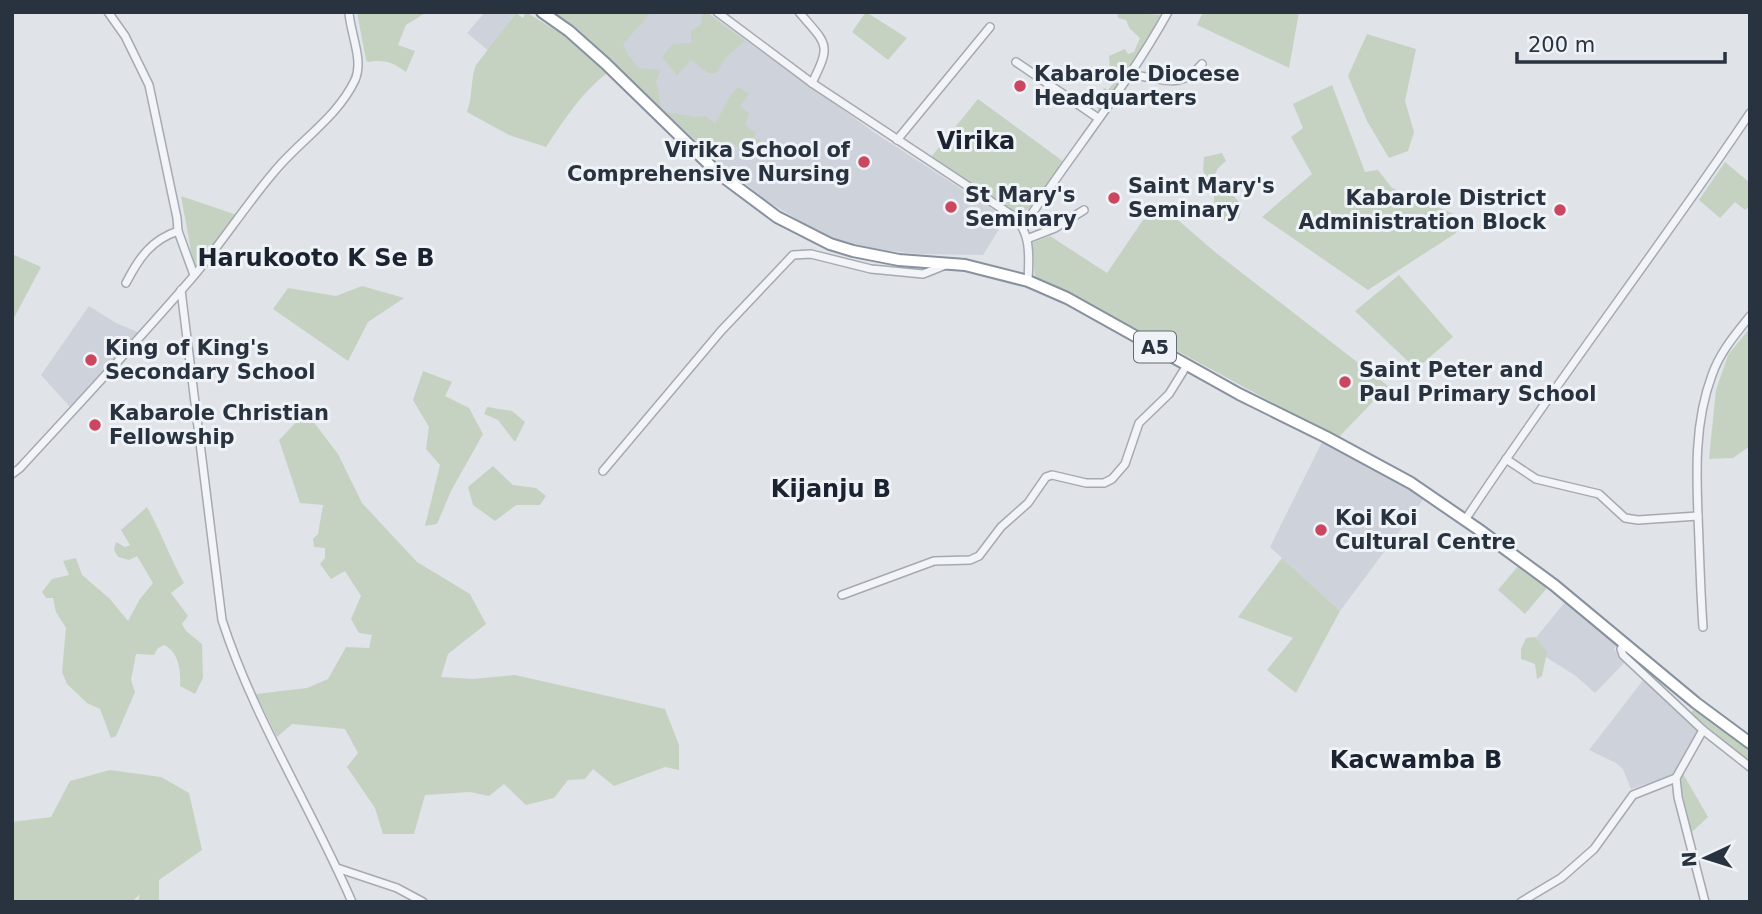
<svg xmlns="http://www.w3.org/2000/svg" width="1762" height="914" viewBox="0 0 1762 914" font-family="'DejaVu Sans',sans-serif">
	<rect width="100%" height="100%" fill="#e0e3e8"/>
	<g fill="#ced2da">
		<polygon points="485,12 516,12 489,51 467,33"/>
		<polygon points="652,12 707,12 875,133 1006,218 983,255 921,254 872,249 825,236 767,201 715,159 608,59"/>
		<polygon points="89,306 116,323 140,333 71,408 41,375"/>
		<polygon points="1322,442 1425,497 1340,611 1270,547"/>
		<polygon points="1565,602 1578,609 1619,643 1614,649 1625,662 1595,693 1576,676 1541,654 1530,645"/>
		<polygon points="1644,679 1697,729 1698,735 1677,770 1672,775 1631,789 1623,769 1616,763 1589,750"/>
	</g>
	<g fill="#c6d2c1">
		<path d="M357,12h70l-21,13 -8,20 17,6 -9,21c-13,-10 -22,-13 -38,-10l-2,-2z"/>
		<path d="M526,12l50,31 31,30c-26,20 -43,47 -61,74l-37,-12 -42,-23c6,-16 3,-31 9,-47l40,-52 7,5z"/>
		<polygon points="552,12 652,12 623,44 628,55 639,68 661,70 656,80 661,107 586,39"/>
		<polygon points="702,12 706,12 745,41 727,56 716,73 708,73 691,60 677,75 662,57 673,44 691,43 691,31 701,24"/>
		<polygon points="866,12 907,38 888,60 852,32"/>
		<polygon points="1117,12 1164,15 1139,60 1100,114 1096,104 1101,100 1101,93 1104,88 1108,90 1117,79 1110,70 1109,56 1125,49 1128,54 1134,52 1140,38 1130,29 1126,20 1118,18"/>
		<polygon points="1203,12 1299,12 1289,68 1197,25"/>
		<polygon points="1367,34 1416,49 1405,101 1414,132 1408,151 1389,158 1367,121 1348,76"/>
		<polygon points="1332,85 1365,172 1378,170 1392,188 1454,214 1456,233 1368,290 1262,217 1312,174 1291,137 1303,128 1293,104"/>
		<path d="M738,87l11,7 -9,12 9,7 -4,12 11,8 -3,5 8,2 -15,12 -19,-12 -12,19 -49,-47 30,5 9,-1 10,7c9,-13 12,-26 23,-36z"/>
		<path d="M978,99l86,63 -32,45c-5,3 -10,5 -16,4 -20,-5 -66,-41 -85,-54z"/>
		<polygon points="1222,153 1226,161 1218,168 1214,176 1242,205 1239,219 1225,220 1214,212 1214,182 1206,180 1203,169 1204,157"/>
		<polygon points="1725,162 1750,183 1750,205 1745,210 1735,202 1720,218 1699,200"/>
		<polygon points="181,196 237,215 197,266 194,267"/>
		<polygon points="1171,214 1215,252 1388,386 1338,438 1137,329 1035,279 1032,243 1050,236 1107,273 1143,220"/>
		<polygon points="12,254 41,267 14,318 12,317"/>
		<polygon points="1399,275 1453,337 1416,369 1355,311"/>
		<polygon points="362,286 404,298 368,322 348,361 273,309 288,288 336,296"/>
		<polygon points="1750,328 1750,446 1733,458 1709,459 1716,390 1728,355"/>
		<polygon points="423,371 452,382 445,396 469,408 483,434 451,491 437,524 425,526 440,465 426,449 429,427 413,400"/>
		<polygon points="487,407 512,411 525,422 515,442 498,420 484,414"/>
		<polygon points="306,412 338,454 362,503 417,562 470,594 486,624 448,654 441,677 473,679 515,675 665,709 679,745 679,770 665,767 614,786 593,769 585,779 568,780 554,798 526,805 504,784 489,796 470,792 425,795 414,834 383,834 375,808 347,767 358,753 345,729 292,724 277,737 256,694 307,688 328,679 346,647 369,648 372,635 359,633 351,619 361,596 345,571 331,579 320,564 325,558 325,548 314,547 313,539 318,534 323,505 300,503 279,440"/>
		<polygon points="493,466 513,485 536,488 546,496 540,505 516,505 495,521 473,505 468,487"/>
		<path d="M147,507c14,25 23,51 37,76l-13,10 17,23 -6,8 4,7 16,13 1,34 -8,16 -15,-8c1,-15 -1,-34 -16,-41l-6,3 -4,7 -18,-1 -5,26 4,12 -19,44 -5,2 -11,-29 -13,-6 -20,-19 -5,-12 4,-44 -10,-16 -3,-14h-7l-4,-6 10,-13 17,-4 -6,-14 13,-3 6,17 28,24 18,22 12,-22 13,-16 -16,-27 -8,4 -11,-3 -4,-7 2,-8 9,5 5,-2 -9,-15z"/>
		<polygon points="1282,558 1340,611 1296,693 1267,670 1293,638 1238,617"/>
		<polygon points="1519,565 1547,588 1525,614 1498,590"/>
		<polygon points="1535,637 1547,652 1542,676 1537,679 1535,664 1521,659 1521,649 1526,638"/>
		<polygon points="1695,706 1750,749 1750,762 1691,713"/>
		<polygon points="110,770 161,777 189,793 202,850 159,880 159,902 138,902 140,894 132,902 12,902 12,822 51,817 70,781"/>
		<polygon points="1682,772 1708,817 1692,832 1680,785"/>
	</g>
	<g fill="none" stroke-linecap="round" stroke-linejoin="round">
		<defs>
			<g id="minor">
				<polyline points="108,12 125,36 149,85 177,218 178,231 194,275"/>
				<path d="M717,12l95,71 201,133c19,17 16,42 15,65"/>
				<path d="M799,12c28,33 33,31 13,71"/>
				<polyline points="1016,62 1098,118"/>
				<path d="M1131,75c30,2 48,17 71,-11"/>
				<polyline points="897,140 990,27"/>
				<path d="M1023,227c47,-72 103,-139 145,-215"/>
				<polyline points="1027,239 1055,228 1084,210"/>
				<path d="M126,283c13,-25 25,-43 52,-52"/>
				<path d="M181,290l41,330c32,99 89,187 130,282"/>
				<polyline points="1506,459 1536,479 1599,494 1625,518 1638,520 1698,516"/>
				<polyline points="603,471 721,331 793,255 811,254 871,269 923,274 948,264"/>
				<path d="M12,474l8,-6c58,-63 116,-125 172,-190 29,-34 53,-72 82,-106 25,-31 63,-54 81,-92 9,-20 -5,-47 -6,-68"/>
				<path d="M1465,520c91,-138 193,-270 285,-407"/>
				<polyline points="842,595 934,561 970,560 979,556 1001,527 1028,503 1046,477 1052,475 1086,483 1104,483 1112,479 1125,464 1139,423 1169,394 1187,365"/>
				<path d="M1703,627c-2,-28 -3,-57 -4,-86 -2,-55 -7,-113 13,-166 8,-23 23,-40 38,-59"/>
				<polyline points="1624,643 1621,649 1623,655 1703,730 1750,767"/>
				<polyline points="1703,730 1676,778 1678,797 1705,902"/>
				<polyline points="337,868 397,888 423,902"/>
				<polyline points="1521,902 1561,878 1594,849 1633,795 1676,778"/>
			</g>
			<polyline id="highway" points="542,12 569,31 605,63 718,173 777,217 830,244 853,251 899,260 965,265 1028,281 1067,298 1239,394 1326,437 1411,483 1478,529 1554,585 1696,703 1750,743"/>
		</defs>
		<use href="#minor" stroke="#a5aab2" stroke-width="10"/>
		<use href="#highway" stroke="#87919f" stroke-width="14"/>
		<use href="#minor" stroke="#f2f4f7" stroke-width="7"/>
		<use href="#highway" stroke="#fff" stroke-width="10"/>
	</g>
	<g fill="#cb475f" stroke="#eff2f6" stroke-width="2.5">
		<circle cx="1020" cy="86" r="7"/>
		<circle cx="864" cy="162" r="7"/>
		<circle cx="1114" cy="198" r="7"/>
		<circle cx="951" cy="207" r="7"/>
		<circle cx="1560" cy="210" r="7"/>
		<circle cx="91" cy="360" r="7"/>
		<circle cx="1345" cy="382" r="7"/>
		<circle cx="95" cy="425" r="7"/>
		<circle cx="1321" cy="530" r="7"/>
	</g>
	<g text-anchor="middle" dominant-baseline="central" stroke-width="6" stroke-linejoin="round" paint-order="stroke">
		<rect fill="#eff2f6" stroke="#646c76" stroke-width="2" x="1134" y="331.5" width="42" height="31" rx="5"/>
		<g font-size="19" font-weight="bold" fill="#29323f">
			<text x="1155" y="347">A5</text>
		</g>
		<g font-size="21" font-weight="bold" fill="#29323f" stroke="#eff2f6" text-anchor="start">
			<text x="1034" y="74">Kabarole Diocese<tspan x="1034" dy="24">Headquarters</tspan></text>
			<text x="850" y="150" text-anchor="end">Virika School of<tspan x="850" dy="24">Comprehensive Nursing</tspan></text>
			<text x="1128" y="186">Saint Mary's<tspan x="1128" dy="24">Seminary</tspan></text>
			<text x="965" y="195">St Mary's<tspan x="965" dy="24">Seminary</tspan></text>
			<text x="1546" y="198" text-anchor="end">Kabarole District<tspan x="1546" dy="24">Administration Block</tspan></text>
			<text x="105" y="348">King of King's<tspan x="105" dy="24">Secondary School</tspan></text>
			<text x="1359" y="370">Saint Peter and<tspan x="1359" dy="24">Paul Primary School</tspan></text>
			<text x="109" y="413">Kabarole Christian<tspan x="109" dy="24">Fellowship</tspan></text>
			<text x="1335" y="518">Koi Koi<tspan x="1335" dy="24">Cultural Centre</tspan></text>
		</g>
		<g font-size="24" font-weight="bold" fill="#1b2330" stroke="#eff2f6">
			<text x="976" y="141">Virika</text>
			<text x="316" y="258">Harukooto K Se B</text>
			<text x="831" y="489">Kijanju B</text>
			<text x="1416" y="760">Kacwamba B</text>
		</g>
	</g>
	<rect width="1762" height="914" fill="none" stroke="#29323f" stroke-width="28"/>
	<g transform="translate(1706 858) rotate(266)" stroke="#eff2f6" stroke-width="5" paint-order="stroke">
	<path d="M0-5L12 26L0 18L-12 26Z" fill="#29323f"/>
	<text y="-10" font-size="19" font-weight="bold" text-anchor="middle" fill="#29323f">N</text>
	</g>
	<path d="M1517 52v10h208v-10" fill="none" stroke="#29323f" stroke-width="3.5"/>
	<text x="1528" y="52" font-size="21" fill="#29323f" stroke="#eff2f6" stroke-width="5" paint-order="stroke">200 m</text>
</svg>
